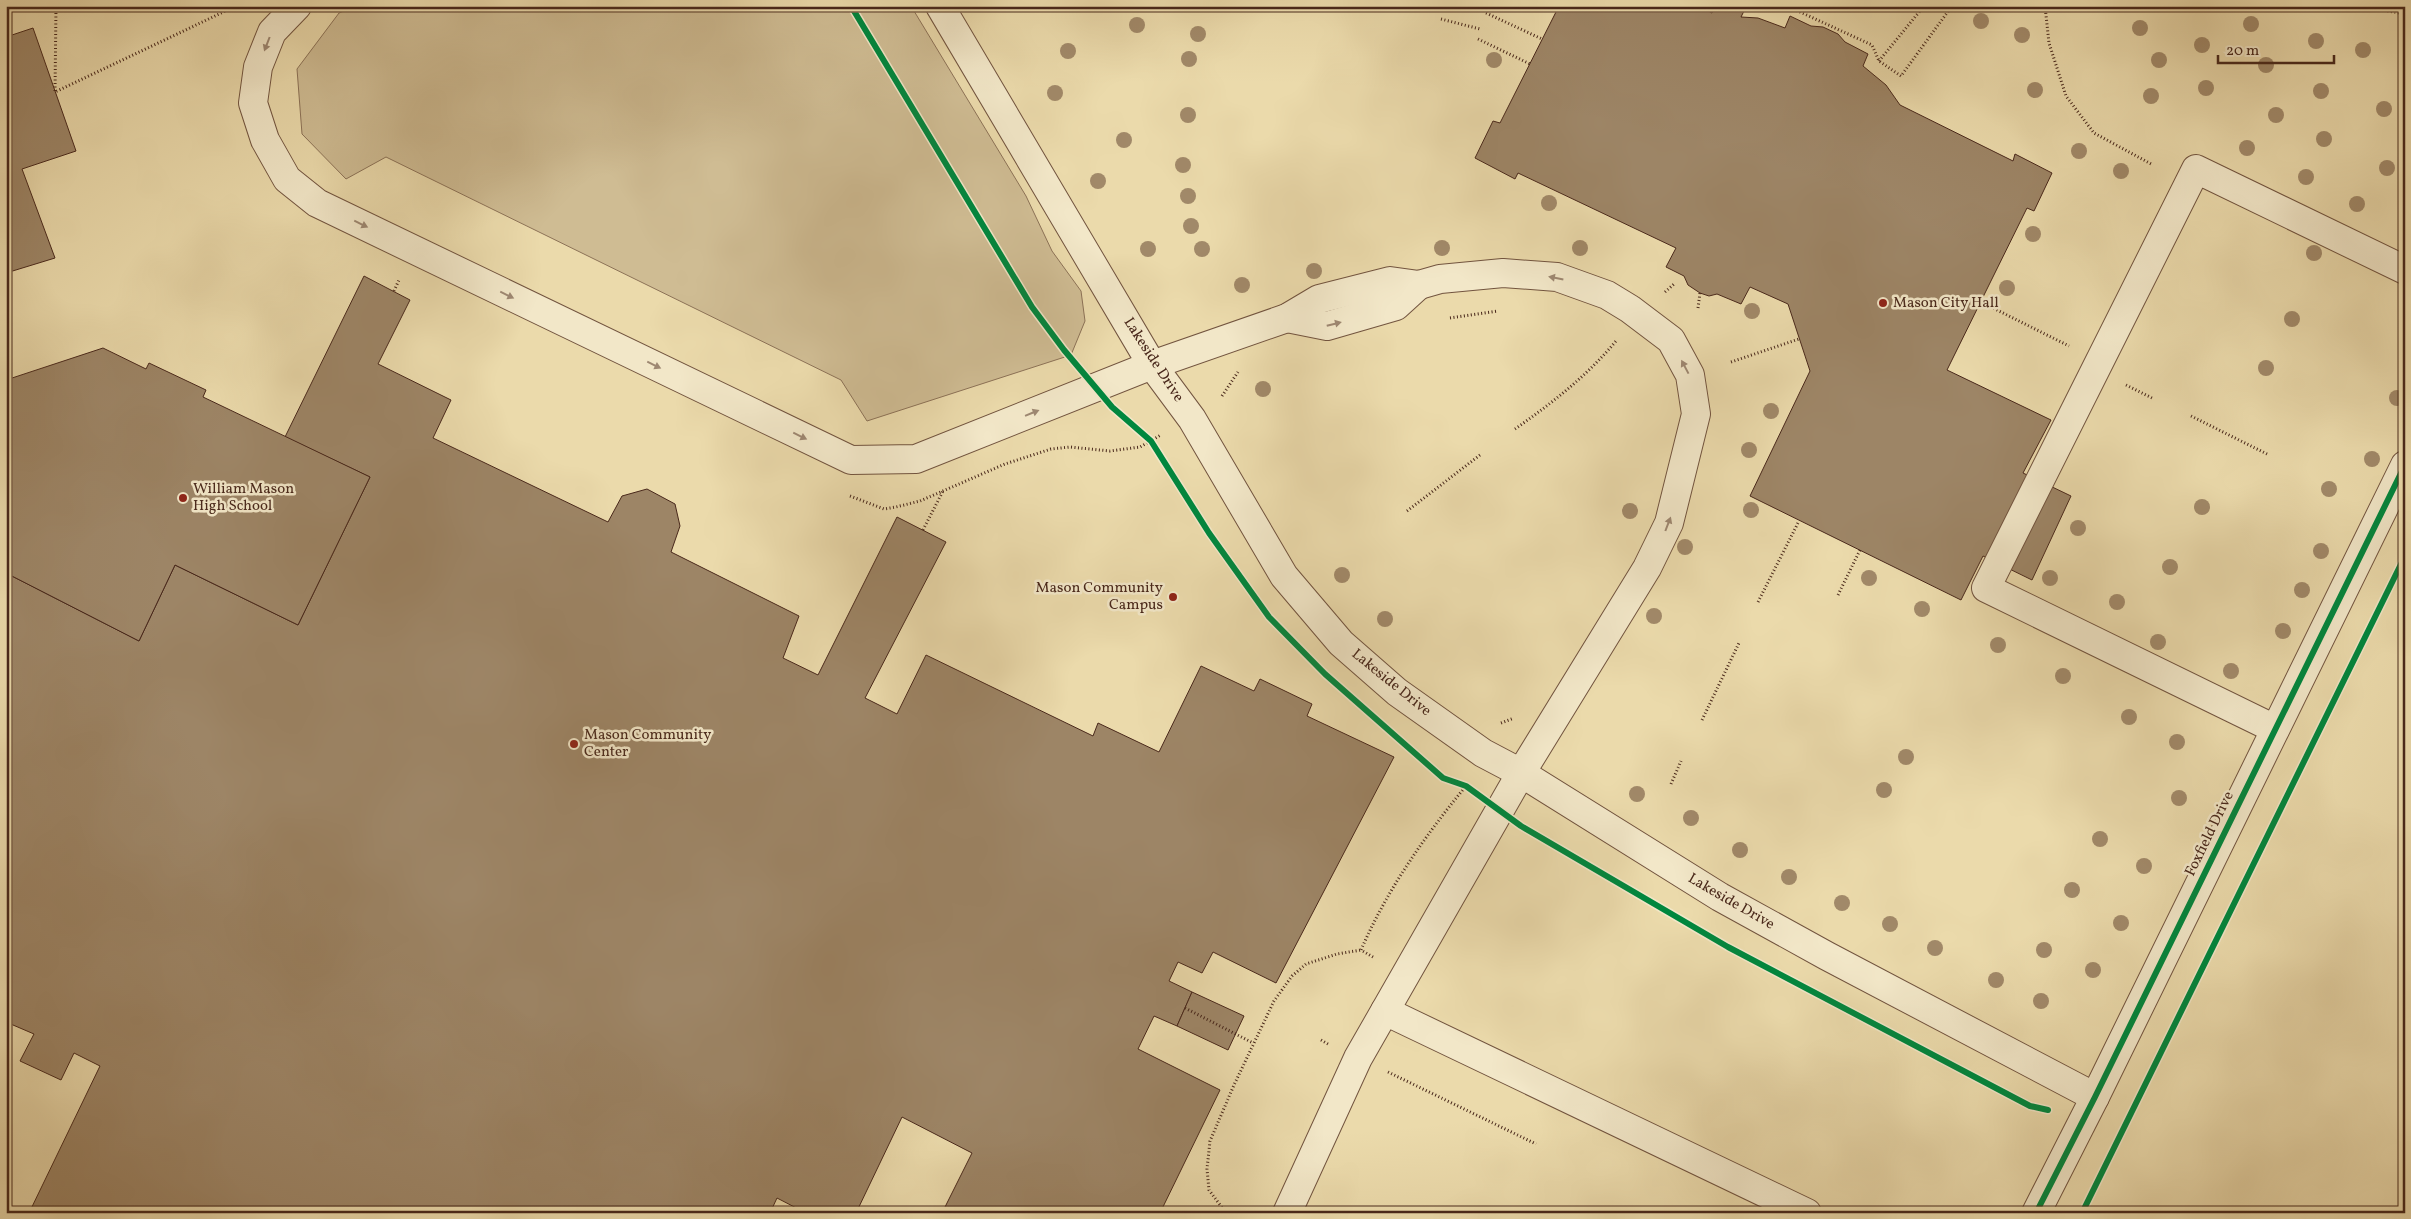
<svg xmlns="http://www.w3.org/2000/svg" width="2411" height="1219" viewBox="0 0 2411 1219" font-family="Vollkorn,serif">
	<rect width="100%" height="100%" fill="#ebdaab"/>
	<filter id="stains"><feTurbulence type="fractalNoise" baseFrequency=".004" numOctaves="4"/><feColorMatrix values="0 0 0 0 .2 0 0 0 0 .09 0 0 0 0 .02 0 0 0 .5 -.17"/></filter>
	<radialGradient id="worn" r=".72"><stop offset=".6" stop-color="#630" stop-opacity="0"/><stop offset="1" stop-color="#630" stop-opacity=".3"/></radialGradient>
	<polygon fill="#cfbc93" stroke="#8c7257" points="356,6 911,6 1026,196 1052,251 1081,291 1085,321 1071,355 867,421 841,380 386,157 346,179 302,134 297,69 339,13"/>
	<g fill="#9d8566" stroke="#49281b">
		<polygon points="1559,6 1699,6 1712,13 1715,6 1739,6 1745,9 1741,17 1758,18 1785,28 1790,16 1811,26 1823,27 1838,34 1845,42 1868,54 1863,66 1886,85 1900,105 2013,161 2015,154 2052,173 2034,211 2027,208 1947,370 2051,420 2023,473 2071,496 2032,580 1983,556 1961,600 1750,496 1810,371 1788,304 1750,287 1741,304 1717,294 1709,296 1700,293 1688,285 1684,276 1666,267 1676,248 1518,173 1515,179 1475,158 1493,121 1500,123"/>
		<polygon points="33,28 76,151 22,169 55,258 6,273 6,37"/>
		<polygon points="364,276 410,300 378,364 451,400 433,438 608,522 622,496 647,489 675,504 680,526 671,552 799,616 783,658 818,675 897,517 946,542 865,698 897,714 926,655 1093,736 1098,723 1159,752 1201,666 1254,691 1260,679 1312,704 1307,716 1394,757 1276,983 1213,952 1202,973 1178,962 1169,981 1192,992 1177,1026 1154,1016 1138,1049 1220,1090 1160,1213 942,1213 972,1153 902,1117 856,1213 806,1213 777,1198 770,1213 29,1213 100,1066 74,1053 61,1080 20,1061 34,1034 6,1022 6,573 139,641 175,565 298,625 370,477 285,437"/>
		<polygon points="103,348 146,369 149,363 206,390 203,397 370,477 298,625 175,565 139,641 6,573 6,380"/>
		<polygon points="1192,992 1244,1016 1228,1050 1177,1026"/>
	</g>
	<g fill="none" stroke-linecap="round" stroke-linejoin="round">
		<defs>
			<g id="minor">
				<polyline points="297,6 272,32 258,67 253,103 265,140 287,179 317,203 851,460 916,459 1152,365 1287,318 1319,299 1390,281 1419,285 1440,279 1503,273 1557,277 1607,295 1630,309 1671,340 1690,375 1696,414 1669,523 1647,568 1521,773 1358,1058 1287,1213"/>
				<polyline points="940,6 1152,365 1192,419 1284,576 1341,643 1397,692 1483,753 1521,773 1720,897 1827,956 2095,1097"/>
				<polyline points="1287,318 1327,326 1396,306 1419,285"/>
				<polyline points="2275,729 1986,588 2196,169 2405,270"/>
				<polyline points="1385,1011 1807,1213"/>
				<polyline points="2036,1213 2095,1097 2405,465"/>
			</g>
		</defs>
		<use href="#minor" stroke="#72543f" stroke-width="30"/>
		<g stroke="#49281b" stroke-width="3" stroke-dasharray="1 2.5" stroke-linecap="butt">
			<polyline points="56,6 55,92 236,6"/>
			<polyline points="1398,6 1400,7"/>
			<polyline points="1787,6 1872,45 1879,61 1901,76 1952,6"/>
			<polyline points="2045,6 2049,43 2066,96 2094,133 2153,165"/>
			<polyline points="2360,6 2405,14"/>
			<polyline points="1486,13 1542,39"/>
			<polyline points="1441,19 1480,29"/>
			<polyline points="1478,39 1530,64"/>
			<polyline points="1879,61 1924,6"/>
			<polyline points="394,291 399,280"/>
			<polyline points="1665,292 1674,284"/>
			<polyline points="1981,302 2069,346"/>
			<polyline points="1698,308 1700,293"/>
			<polyline points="1450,318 1498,311"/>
			<polyline points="1731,362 1799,339"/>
			<polyline points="2126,385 2154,399"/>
			<polyline points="1222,396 1238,372"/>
			<polyline points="2191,416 2269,455"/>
			<path d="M1515,429c37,-26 72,-53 101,-88"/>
			<polyline points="850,496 884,509 896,507 920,501 1005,464 1051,449 1070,447 1110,451 1140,447 1161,435"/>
			<polyline points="1407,511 1480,455"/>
			<polyline points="923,530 943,491"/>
			<polyline points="1838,595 1860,550"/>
			<polyline points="1758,602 1799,521"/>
			<polyline points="1702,720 1739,643"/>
			<polyline points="1501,723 1514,718"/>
			<polyline points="1671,784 1681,761"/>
			<path d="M1373,957l-12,-7c26,-60 63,-113 105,-164"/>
			<polyline points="1185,1008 1253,1043"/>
			<polyline points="1321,1040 1328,1044"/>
			<polyline points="1388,1072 1536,1144"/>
			<polyline points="1226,1213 1209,1190 1207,1169 1210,1141 1234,1085 1274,1001 1292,976 1306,964 1337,954 1361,950"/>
		</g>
		<use href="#minor" stroke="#f2e7c8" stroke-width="28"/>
		<defs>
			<g id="cycleway">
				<polyline points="851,6 1032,307 1064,350 1112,407 1151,441 1209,533 1269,617 1325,674 1443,778 1466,786 1521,826 1728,947 2030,1106 2048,1110"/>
				<polyline points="2036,1213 2095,1097 2405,465"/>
				<polyline points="2082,1213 2405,556"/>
			</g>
		</defs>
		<use href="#cycleway" stroke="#f2e7c8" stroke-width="9"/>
		<use href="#cycleway" stroke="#00873e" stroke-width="6"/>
	</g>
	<g fill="#a18969">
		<circle cx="1981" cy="21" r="8"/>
		<circle cx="2251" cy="24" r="8"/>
		<circle cx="1137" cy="25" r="8"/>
		<circle cx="2140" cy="28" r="8"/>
		<circle cx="1198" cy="34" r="8"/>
		<circle cx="2022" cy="35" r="8"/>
		<circle cx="2316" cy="41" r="8"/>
		<circle cx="2202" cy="45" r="8"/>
		<circle cx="2363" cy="50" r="8"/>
		<circle cx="1068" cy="51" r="8"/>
		<circle cx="1189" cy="59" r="8"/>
		<circle cx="1494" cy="60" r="8"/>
		<circle cx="2159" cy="60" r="8"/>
		<circle cx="2266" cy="65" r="8"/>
		<circle cx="2206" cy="88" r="8"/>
		<circle cx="2035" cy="90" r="8"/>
		<circle cx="2321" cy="91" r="8"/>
		<circle cx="1055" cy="93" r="8"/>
		<circle cx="2151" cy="96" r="8"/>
		<circle cx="2384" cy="109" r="8"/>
		<circle cx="1188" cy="115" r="8"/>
		<circle cx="2276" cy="115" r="8"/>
		<circle cx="2324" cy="139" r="8"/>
		<circle cx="1124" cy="140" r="8"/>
		<circle cx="2247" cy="148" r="8"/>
		<circle cx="2079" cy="151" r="8"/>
		<circle cx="1183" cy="165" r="8"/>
		<circle cx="2387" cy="168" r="8"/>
		<circle cx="2121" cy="171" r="8"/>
		<circle cx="2306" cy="177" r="8"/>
		<circle cx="1098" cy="181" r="8"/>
		<circle cx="1188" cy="196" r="8"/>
		<circle cx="1549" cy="203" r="8"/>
		<circle cx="2357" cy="204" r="8"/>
		<circle cx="1191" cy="226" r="8"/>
		<circle cx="2033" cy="234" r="8"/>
		<circle cx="1442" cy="248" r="8"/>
		<circle cx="1580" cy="248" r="8"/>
		<circle cx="1148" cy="249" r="8"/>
		<circle cx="1202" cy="249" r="8"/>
		<circle cx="2314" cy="253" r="8"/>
		<circle cx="1314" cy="271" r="8"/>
		<circle cx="1242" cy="285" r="8"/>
		<circle cx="2007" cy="288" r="8"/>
		<circle cx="1752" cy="311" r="8"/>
		<circle cx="2292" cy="319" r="8"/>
		<circle cx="2266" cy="368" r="8"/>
		<circle cx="1263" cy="389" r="8"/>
		<circle cx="2397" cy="398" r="8"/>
		<circle cx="1771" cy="411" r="8"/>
		<circle cx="1749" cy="450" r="8"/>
		<circle cx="2372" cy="459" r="8"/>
		<circle cx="2329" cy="489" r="8"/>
		<circle cx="2202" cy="507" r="8"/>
		<circle cx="1751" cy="510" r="8"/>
		<circle cx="1630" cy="511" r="8"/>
		<circle cx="2078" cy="528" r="8"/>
		<circle cx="1685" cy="547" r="8"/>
		<circle cx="2321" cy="551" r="8"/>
		<circle cx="2170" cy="567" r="8"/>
		<circle cx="1342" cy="575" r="8"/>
		<circle cx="1869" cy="578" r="8"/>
		<circle cx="2050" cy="578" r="8"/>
		<circle cx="2302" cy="590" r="8"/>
		<circle cx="2117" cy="602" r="8"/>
		<circle cx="1922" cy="609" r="8"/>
		<circle cx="1654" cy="616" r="8"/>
		<circle cx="1385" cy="619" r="8"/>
		<circle cx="2283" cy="631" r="8"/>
		<circle cx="2158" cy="642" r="8"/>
		<circle cx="1998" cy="645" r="8"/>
		<circle cx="2231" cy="671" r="8"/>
		<circle cx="2063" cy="676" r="8"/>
		<circle cx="2129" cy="717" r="8"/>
		<circle cx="2177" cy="742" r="8"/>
		<circle cx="1906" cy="757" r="8"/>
		<circle cx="1884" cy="790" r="8"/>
		<circle cx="1637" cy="794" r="8"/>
		<circle cx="2179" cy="798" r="8"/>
		<circle cx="1691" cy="818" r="8"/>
		<circle cx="2100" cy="839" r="8"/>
		<circle cx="1740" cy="850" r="8"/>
		<circle cx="2144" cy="866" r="8"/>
		<circle cx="1789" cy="877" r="8"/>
		<circle cx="2072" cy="890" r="8"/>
		<circle cx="1842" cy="903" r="8"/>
		<circle cx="2121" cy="923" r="8"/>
		<circle cx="1890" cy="924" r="8"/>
		<circle cx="1935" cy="948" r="8"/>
		<circle cx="2044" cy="950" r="8"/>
		<circle cx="2093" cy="970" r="8"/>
		<circle cx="1996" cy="980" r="8"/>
		<circle cx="2041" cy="1001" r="8"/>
	</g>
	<defs><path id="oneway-solid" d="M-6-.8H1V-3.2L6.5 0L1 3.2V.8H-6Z" transform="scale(1.25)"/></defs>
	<g fill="#9e8872">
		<use href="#oneway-solid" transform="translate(267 44) rotate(111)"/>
		<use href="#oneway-solid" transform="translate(361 224) rotate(26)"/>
		<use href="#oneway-solid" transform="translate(1556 278) rotate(-169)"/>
		<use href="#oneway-solid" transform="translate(507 295) rotate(26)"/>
		<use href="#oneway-solid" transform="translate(1334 324) rotate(-14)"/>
		<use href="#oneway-solid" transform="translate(654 365) rotate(26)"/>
		<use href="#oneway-solid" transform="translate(1685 367) rotate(-118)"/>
		<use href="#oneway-solid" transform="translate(1032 413) rotate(-22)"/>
		<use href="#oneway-solid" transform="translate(800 436) rotate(26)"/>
		<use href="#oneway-solid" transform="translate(1668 524) rotate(-69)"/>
	</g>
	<g fill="#8f2418" stroke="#f2e7c8" stroke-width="2">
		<circle cx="1883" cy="303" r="5"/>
		<circle cx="183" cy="498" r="5"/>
		<circle cx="1173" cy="597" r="5"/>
		<circle cx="574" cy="744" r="5"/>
	</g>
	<g text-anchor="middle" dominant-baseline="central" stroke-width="5" stroke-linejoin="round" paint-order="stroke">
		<g font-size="15" fill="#49281b" stroke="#f2e7c8" text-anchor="start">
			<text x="1893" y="303">Mason City Hall</text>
			<text x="193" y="489">William Mason<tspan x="193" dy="17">High School</tspan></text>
			<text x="1163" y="588" text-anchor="end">Mason Community<tspan x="1163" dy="17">Campus</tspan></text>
			<text x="584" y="735">Mason Community<tspan x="584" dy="17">Center</tspan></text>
		</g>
		<g font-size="15" fill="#49281b" stroke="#f2e7c8">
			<text transform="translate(1153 360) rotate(57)">Lakeside Drive</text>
			<text transform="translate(1391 683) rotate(39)">Lakeside Drive</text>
			<text transform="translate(2210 834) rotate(-64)">Foxfield Drive</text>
			<text transform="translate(1731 902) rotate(30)">Lakeside Drive</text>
		</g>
	</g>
	<rect width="2411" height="1219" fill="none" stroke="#ebdaab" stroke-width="25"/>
	<rect x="8" y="8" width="2396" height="1204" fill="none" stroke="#49281b" stroke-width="2.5"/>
	<rect x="12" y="12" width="2386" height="1194" fill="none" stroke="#49281b"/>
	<path d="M2218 55v8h116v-8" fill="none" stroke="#49281b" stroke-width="2.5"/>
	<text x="2226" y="55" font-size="15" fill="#49281b" stroke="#f2e7c8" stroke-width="4" paint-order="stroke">20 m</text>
	<rect width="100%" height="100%" filter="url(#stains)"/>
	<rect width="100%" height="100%" fill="url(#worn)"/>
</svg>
